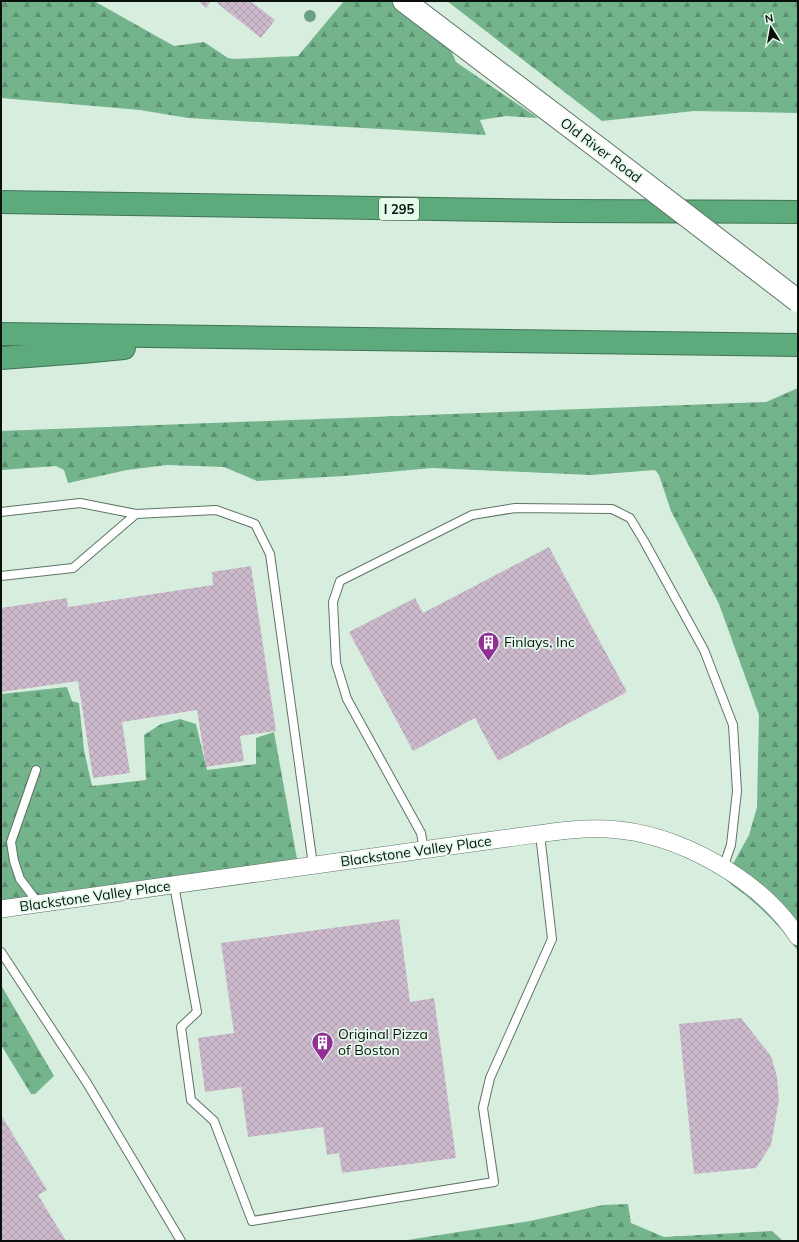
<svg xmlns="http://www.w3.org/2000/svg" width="799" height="1242" viewBox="0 0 799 1242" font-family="Mulish,sans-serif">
	<defs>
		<pattern id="forest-firs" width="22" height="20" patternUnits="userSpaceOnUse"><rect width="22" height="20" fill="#74b48c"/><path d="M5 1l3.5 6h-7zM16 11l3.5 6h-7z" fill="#5d9171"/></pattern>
		<pattern id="building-cross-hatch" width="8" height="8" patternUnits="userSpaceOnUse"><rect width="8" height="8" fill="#ccbacc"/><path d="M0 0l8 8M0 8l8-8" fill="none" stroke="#ae9fae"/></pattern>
	</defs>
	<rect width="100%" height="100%" fill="#d7eede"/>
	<g fill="url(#forest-firs)">
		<polygon points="1,1 94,1 174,46 204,42 228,58 234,59 298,56 344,1 404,1 442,30 456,62 538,118 506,116 480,120 486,135 188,118 140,110 1,98"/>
		<polygon points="447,1 798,1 798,113 694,111 602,121"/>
		<path d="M798,388v563c-13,-19 -29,-36 -47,-51 -8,-8 -19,-13 -26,-22l24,-43 8,-28 2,-92 -40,-111 -48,-93 -12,-36 -4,-5 -64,5 -159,-7 -88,8 -87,5 -33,-14 -57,-2 -40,5 -59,13 -4,-13 -8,-4 -55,4v-39l765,-29z"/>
		<polygon points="67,687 72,701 79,703 84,750 92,786 146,780 144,735 161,724 180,719 196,724 207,770 256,764 256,738 274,732 299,870 1,916 1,694"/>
		<polygon points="1,985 54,1076 35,1094 31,1094 1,1045"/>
		<polygon points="628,1204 631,1223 664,1237 772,1231 782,1240 785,1241 401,1241 530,1221 603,1205"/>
	</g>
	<g fill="url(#building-cross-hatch)">
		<polygon points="198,1 211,1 206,8"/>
		<polygon points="218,1 250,1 275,20 261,38 217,3"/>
		<polygon points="549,547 627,692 498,761 475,718 413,751 349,632 415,598 423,613"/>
		<polygon points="251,566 276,731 240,736 244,761 206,767 197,710 122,722 130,773 93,778 78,681 1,692 1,608 67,598 68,607 213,585 212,572"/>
		<polygon points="399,919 410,1002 434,998 456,1158 342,1173 339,1153 327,1155 323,1127 248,1137 241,1087 205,1092 198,1038 234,1033 221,943"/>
		<polygon points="741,1018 771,1056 777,1077 779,1100 771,1145 756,1168 694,1174 679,1024"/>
		<polygon points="1,1115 47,1190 38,1195 66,1241 1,1241"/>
	</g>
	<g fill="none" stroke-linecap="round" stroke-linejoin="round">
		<defs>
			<g id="lane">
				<polyline points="1,512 80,503 136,514 216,510 255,524 270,554 313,865"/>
				<polyline points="1,576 73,568 136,514"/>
				<polyline points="36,770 11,842 14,861 20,879 39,904"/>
				<polyline points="424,850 421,833 347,699 336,663 333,602 340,581 472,515 515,508 612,509 630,518 644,541 704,650 733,725 737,791 731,845 723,868"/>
				<polyline points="174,885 197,1012 181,1027 191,1100 214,1121 252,1221 494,1182 483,1108 490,1078 552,939 540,834"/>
				<polyline points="1,952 87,1083 181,1241"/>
			</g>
			<path id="street" d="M1,909l507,-71c33,-4 67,-11 100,-9 70,4 151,49 190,108"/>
			<polyline id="secondary" points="404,1 601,150"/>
			<g id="highway">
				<polyline points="1,202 562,211 798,212"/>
				<polyline points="1,334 798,345"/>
				<polyline points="1,358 82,352 124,348"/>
			</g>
		</defs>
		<use href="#lane" stroke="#5f7466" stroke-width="10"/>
		<use href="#street" stroke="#5f7466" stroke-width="18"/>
		<use href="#secondary" stroke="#5f7466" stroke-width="24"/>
		<use href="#highway" stroke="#407455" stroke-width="24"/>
		<use href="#lane" stroke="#fff" stroke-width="8"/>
		<use href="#street" stroke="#fff" stroke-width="17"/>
		<use href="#secondary" stroke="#fff" stroke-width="22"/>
		<use href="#highway" stroke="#5daa7c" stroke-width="22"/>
		<defs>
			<polyline id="secondary-bridge" points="601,150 798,301"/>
		</defs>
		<use href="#secondary-bridge" stroke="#5f7466" stroke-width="24" stroke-linecap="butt"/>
		<use href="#secondary-bridge" stroke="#fff" stroke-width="22"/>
	</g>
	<circle fill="#6da084" cx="310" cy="16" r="6"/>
	<defs>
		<symbol id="building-pin" viewBox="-11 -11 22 30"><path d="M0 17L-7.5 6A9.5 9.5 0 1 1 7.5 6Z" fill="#922e95" stroke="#e4fbec"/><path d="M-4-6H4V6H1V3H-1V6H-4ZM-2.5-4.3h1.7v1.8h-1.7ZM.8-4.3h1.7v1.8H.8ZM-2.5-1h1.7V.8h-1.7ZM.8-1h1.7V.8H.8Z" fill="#fff"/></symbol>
	</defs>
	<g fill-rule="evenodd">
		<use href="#building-pin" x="476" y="630" width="25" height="34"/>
		<use href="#building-pin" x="310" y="1030" width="25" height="34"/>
	</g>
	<g text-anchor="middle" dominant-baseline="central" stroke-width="3.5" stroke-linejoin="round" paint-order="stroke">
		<rect fill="#e4fbec" stroke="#4b574f" stroke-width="1" x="379" y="198" width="40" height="22" rx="3"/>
		<g font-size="13" font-weight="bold" fill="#0a110c">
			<text x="399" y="209">I 295</text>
		</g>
		<g font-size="14" fill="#0a110c" stroke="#e4fbec">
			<text transform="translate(601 150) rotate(37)">Old River Road</text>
			<text transform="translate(416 851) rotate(-8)">Blackstone Valley Place</text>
			<text transform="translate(95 896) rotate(-8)">Blackstone Valley Place</text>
		</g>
		<g font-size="14" fill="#0a110c" stroke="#e4fbec" text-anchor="start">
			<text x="504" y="642">Finlays, Inc</text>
			<text x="338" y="1034">Original Pizza<tspan x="338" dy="16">of Boston</tspan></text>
		</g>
	</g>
	<rect width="799" height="1242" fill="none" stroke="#0a110c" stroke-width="4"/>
	<g transform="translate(771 28) rotate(349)" stroke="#e4fbec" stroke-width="3" paint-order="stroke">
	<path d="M0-3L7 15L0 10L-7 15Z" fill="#0a110c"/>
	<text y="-6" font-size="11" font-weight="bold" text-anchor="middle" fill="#0a110c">N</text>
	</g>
</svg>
